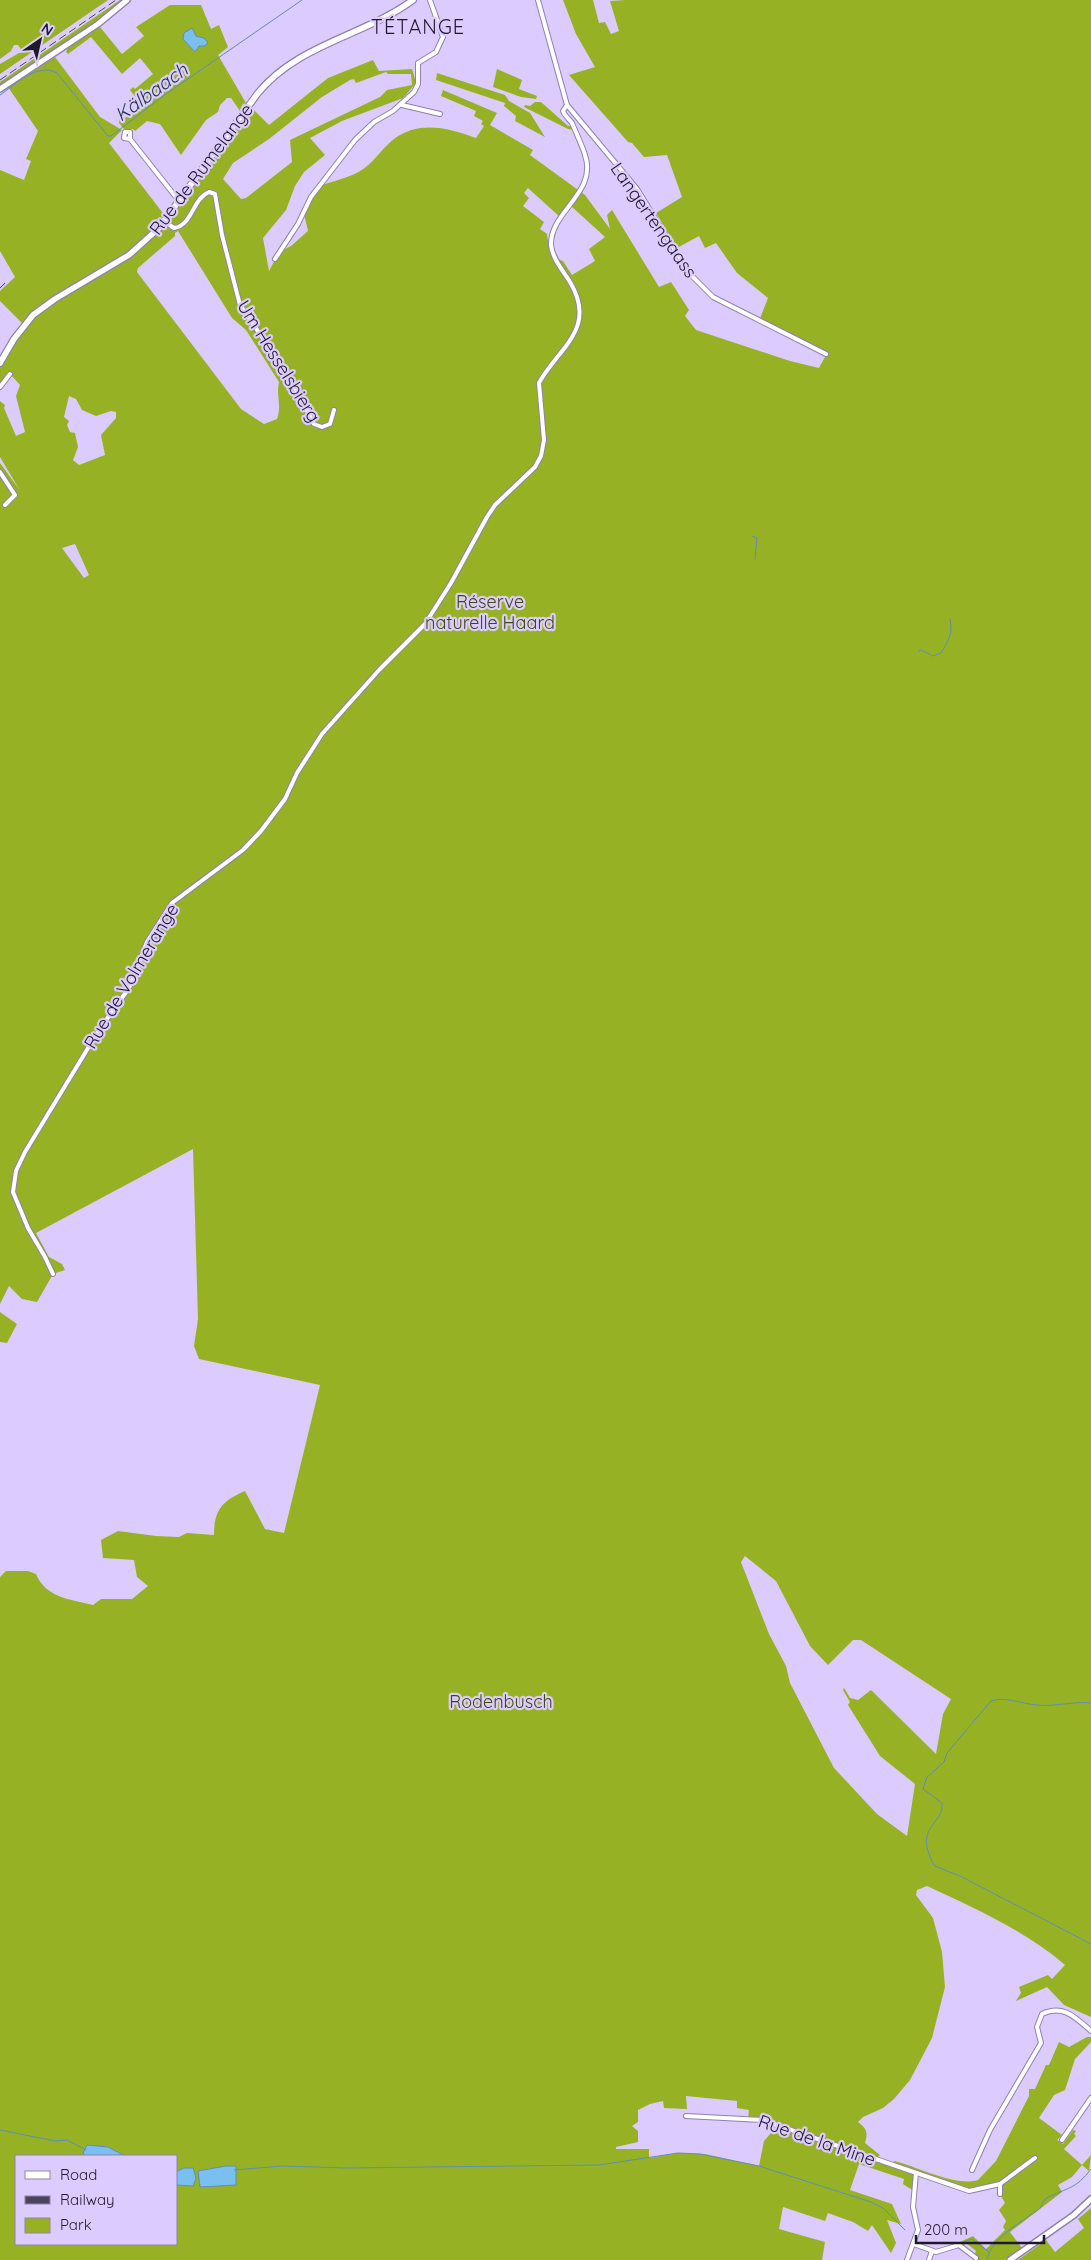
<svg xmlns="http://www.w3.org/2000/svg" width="1091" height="2260" viewBox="0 0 1091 2260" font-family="Quicksand,sans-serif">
	<rect width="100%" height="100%" fill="#dccbfe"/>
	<g fill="#97b124" fill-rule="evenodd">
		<polygon points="0,0 108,0 0,74 0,64 19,53 21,49 18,45 14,45 11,51 0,59"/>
		<polygon points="120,0 124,0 98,21 0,86 0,82"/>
		<path d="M563,0h30l6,23 6,-1 6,12 8,-3 -9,-30 16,-1h465v2017l-27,-12 -17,-18 -31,14 5,-8 -2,-6 29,-12 4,4 13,-14c-39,-34 -91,-57 -138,-79l-10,4 -1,5 17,23 9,34 3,35 -13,51 -22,42 -16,19 -11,9 -20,9 -5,5c9,7 10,10 7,21l15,12 -4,4 18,7v-5c25,6 61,26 84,19l18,-19 33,-65v-7h6l11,-24h3l10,-23 10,5 18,-10h4v5l-16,17 -10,31 -11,5 -15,23 23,17 -5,5 6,4 10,-14 3,1 -2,3 2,2 -12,13 18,16 9,-10 -2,16 -7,-6 -10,12 -14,8 4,7 -52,40 12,16 -17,12h-28l-2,-6 1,-3 -10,-8 -3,3 -3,-4 13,-6 13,13 19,-19 -2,-3 3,-6 -7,-11 6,-7 -5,-9v-10l-31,7 -53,-18 -2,18 -11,-7 1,-5 -45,-15 -9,26 42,14 9,20 -14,-4 9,23 -5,10 -19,-28 -4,6 -15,-9 -25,-9 -3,8 -42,-14 -4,22 46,13 -3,18h-822v-683l6,-6h22l8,3c10,24 34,25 57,31l8,-6h31l16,-13 -11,-9 -3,-17 -31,-2 -2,-18 17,-9 38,5 23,1 8,-4 27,2c0,-25 8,-34 31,-44l20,38 19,4 36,-148 -121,-26 -5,-13 4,-27 -5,-170 -157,84 13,24 13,7 3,6 -12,4 -16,28 -15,-3 -13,-13 -9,18v-841l19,26 -19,-32v-56l5,4 -1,3 12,28 9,-4 -9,-36 4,-11 -10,-11 -10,13v-24l24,-38 -24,-24v-10l15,-14 -15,-26v-81l24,10 7,-19 -5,-2 12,-28 -30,-44 47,-30 45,60 22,13 -13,13 60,78 83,-113 17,17 59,-47 45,-18 6,11 33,-2 4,14 -13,15 -61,23 -32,17 15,17 -21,17 -9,14 -9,24 -23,28 6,33 10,-19 12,-6 17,-15 -4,-17 16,-28c12,-5 29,-8 40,-15 13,-7 22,-23 34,-32 25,-19 55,-11 82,-1l8,-12 -3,-2 2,-3 -9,-5 2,-5 -35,-15 2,-6 54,23 -7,12 43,25 -3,5 55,40 25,34 -3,-14 5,-5 47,77 12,-5 18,28 -4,6 11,14 94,31 29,7 7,-13 -67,-34 9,-23 -31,-25 -21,-30 -11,5 -6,-12 -22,12 -21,-35 26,-16 -15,-42 -23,2 -12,-14 -4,-1 -59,-67 26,-8 -19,-33zM386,72l2,2h23l1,11 -25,5 -7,7 -90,43 2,22 -46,36 -5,1 -18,-20 10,-16 36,-24 53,-42 28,-17 4,-1 2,4zM528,188l33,30 10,-12 34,31 -16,12 6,12 -23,14 -9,-14c-13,-4 -14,-15 -16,-27l-7,-5 4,-7 -21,-16 6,-8 -5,-5zM178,231l54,87 14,12 33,52c-3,15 3,23 -2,37l-13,5 -23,-15 -104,-137 1,-4 37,-32v-3zM69,396l7,3 6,11 14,6 15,-5 5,1v6l-15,17 4,20 -26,10 -6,-5 5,-13 -3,-14 -5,-1 -3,-7 2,-4 -5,-4zM75,544l14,31 -5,3 -22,-30zM745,1556l31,25 34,65 18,19 25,-25h8l90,59 -8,15 -7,40 -65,-64 -13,10 -8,-2 -6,-10 -1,2 7,12 -2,3 32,51 35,28 -8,52 -30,-22 -43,-46 -44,-85 -4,-17 -17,-32 -28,-72zM686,2096l51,5v7l12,2 -1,8 30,7 -14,16 -5,25 -54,-12 -27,-1 -29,5v-9h-33v-2l22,-5v-11l-6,-5 6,-4v-12l12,-6 13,-3 1,7 23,1zM87,2145l21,2 17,9h51v16l8,-4 9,17h-17v59h-160v-88h70zM226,2166h10v19l-38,-14z"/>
		<polygon points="170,5 201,5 211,29 219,25 228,47 218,55 246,103 243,104 240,111 231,98 227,98 220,105 218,112 206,120 181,155 160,124 147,121 135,131 133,129 124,129 119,123 120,117 123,120 141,104 130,90 133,87 135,89 153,74 140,58 122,74 91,37 68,54 66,52 69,46 100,27 122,54 144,36 136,27"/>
		<polygon points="497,69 522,80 519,89 537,96 536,99 521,97 493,87"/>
		<polygon points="437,73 505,95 509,101 530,113 545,137 515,121 516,116 504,106 505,103 436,80"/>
		<polygon points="535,102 541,102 568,126 573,126 574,130 568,129 524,107 525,105 530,106"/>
		<polygon points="0,1312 17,1324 7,1343 0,1342"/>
		<polygon points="1091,2208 1091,2260 1018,2260 1046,2240 1055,2252 1084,2228 1078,2219"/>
	</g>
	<g fill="#79c0f1" stroke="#5e8eb6">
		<polygon points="192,28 196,36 204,38 208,43 204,46 199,46 195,52 183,39 184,33"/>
		<polygon points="87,2145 108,2147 125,2156 86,2156 83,2153"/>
		<polygon points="226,2166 236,2166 236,2185 200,2187 198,2171"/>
		<polygon points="184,2168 193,2168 196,2178 193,2186 176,2185 176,2172"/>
	</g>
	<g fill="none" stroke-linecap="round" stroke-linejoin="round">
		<g stroke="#5e8eb6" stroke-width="1">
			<path d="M0,95c16,-11 38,-33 57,-22l51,63h3l55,-42 136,-94"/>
			<polyline points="752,536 757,538 755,559"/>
			<path d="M919,651l2,-1 12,6 8,-3c8,-14 12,-18 9,-34"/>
			<path d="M1091,1703c-18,-2 -36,4 -54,2 -15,-1 -32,-9 -46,-4l-44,52 -3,9 -17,15 -4,12 19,14c2,19 -22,23 -14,48 2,5 3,11 7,15l27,11 129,67"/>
			<polyline points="0,2130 55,2141 67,2140 86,2150"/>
			<polyline points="234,2170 283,2166 346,2168 599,2165 678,2153 700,2154 759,2166 871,2202 883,2208 905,2230"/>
			<polyline points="961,2243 972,2239 989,2252"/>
			<path d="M987,2260c4,-22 34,-38 51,-50 4,-3 4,-9 9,-12 21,-11 28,-8 44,-29"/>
		</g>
		<defs>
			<g id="street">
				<polyline points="538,0 567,105 637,189 689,273 713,297 826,354"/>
				<polyline points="402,105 440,114"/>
				<polyline points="130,139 124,138 125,132 130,132 130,139 179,201"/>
				<path d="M164,221l10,7c19,-3 18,-29 35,-36l6,2 7,41 18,70 48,70 26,49 8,3 8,-3 4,-14"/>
				<polyline points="275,259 298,224 311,197 355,140 374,122 393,111 414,92 418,84 418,63 436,52 443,37 430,0"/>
				<polyline points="0,387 10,374"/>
				<polyline points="0,472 15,495 5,505"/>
				<path d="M53,1274l-8,-17 -17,-29 -15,-36 3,-21 9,-19 74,-122 30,-42 18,-46 25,-39 71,-53 18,-19 24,-32 12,-26 25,-39 58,-65 45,-45 26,-41 36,-66 8,-12 40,-38 6,-11 3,-16 -5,-57c19,-35 59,-54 31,-101 -6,-10 -18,-24 -19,-37 -1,-34 47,-52 34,-90 -1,-5 -11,-27 -13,-32 -3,-4 -7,-7 -9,-12l4,-6"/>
				<polyline points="686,2116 762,2120 969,2191 1000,2184 1035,2158"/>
				<polyline points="1062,2140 1091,2098"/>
				<path d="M972,2170l18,-40 51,-87 -4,-16 5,-13c21,-10 33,3 49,17"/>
				<polyline points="1000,2184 1000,2194"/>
				<polyline points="914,2244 936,2252 959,2245 976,2258"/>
				<polyline points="907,2260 918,2230 913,2207 916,2173"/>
				<polyline points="929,2260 932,2251"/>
			</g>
			<g id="secondary">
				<polyline points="0,89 98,24 127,0"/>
				<polyline points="1010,2260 1074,2215 1091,2199"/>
			</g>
			<path id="primary" d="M0,363l14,-24 19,-24 22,-16 74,-44 30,-27 99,-135c40,-49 106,-57 155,-93"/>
		</defs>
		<use href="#street" stroke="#9181b0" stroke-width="6"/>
		<use href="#secondary" stroke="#9181b0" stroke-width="8"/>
		<use href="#primary" stroke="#9181b0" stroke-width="8"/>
		<use href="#street" stroke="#fff" stroke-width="4"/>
		<use href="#secondary" stroke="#fff" stroke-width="5"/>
		<use href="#primary" stroke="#fff" stroke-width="5.5"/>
		<g stroke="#4c435d" stroke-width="1" stroke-dasharray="8 4" stroke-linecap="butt">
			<polyline points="0,80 116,0"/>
			<polyline points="0,288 5,283"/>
		</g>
	</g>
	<g text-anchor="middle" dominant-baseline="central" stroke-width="4.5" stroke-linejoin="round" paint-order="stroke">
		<g font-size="18" fill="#1f192b" stroke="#dccbfe">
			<text transform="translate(201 169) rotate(-53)">Rue de Rumelange</text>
			<text transform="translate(654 220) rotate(55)">Langertengaass</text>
			<text transform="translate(279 361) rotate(58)">Um Hesselsbierg</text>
			<text transform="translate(131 976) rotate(-59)">Rue de Volmerange</text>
			<text transform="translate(817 2140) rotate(19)">Rue de la Mine</text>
		</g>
		<g font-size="18" fill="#3f4a13" stroke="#dccbfe">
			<text x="490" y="601">Réserve<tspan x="490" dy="21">naturelle Haard</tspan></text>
			<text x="501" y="1701">Rodenbusch</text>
		</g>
		<g font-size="19" font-style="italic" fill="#213746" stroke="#dccbfe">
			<text transform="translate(151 92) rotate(-36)">Kälbaach</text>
		</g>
		<g font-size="20" letter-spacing="1" fill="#1f192b" stroke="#dccbfe">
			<text x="418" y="26">TÉTANGE</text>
		</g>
	</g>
	<rect x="15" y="2155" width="162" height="90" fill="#dccbfe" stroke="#9084aa"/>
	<rect x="25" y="2171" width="25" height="8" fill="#ffffff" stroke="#9084aa"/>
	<text x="60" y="2180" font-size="15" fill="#1f192b">Road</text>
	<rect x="25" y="2196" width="25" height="8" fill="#4c435d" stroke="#9084aa"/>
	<text x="60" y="2205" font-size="15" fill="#1f192b">Railway</text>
	<rect x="25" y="2218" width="25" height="15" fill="#97b124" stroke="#9084aa"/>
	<text x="60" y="2230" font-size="15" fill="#1f192b">Park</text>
	<g transform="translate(40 40) rotate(34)" stroke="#dccbfe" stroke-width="4" paint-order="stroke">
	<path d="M0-4L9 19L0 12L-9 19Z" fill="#1f192b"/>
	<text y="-8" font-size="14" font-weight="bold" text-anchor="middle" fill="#1f192b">N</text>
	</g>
	<path d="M916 2235v8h128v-8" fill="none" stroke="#1f192b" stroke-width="2.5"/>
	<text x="924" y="2235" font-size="15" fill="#1f192b" stroke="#dccbfe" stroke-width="4" paint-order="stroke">200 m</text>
</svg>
